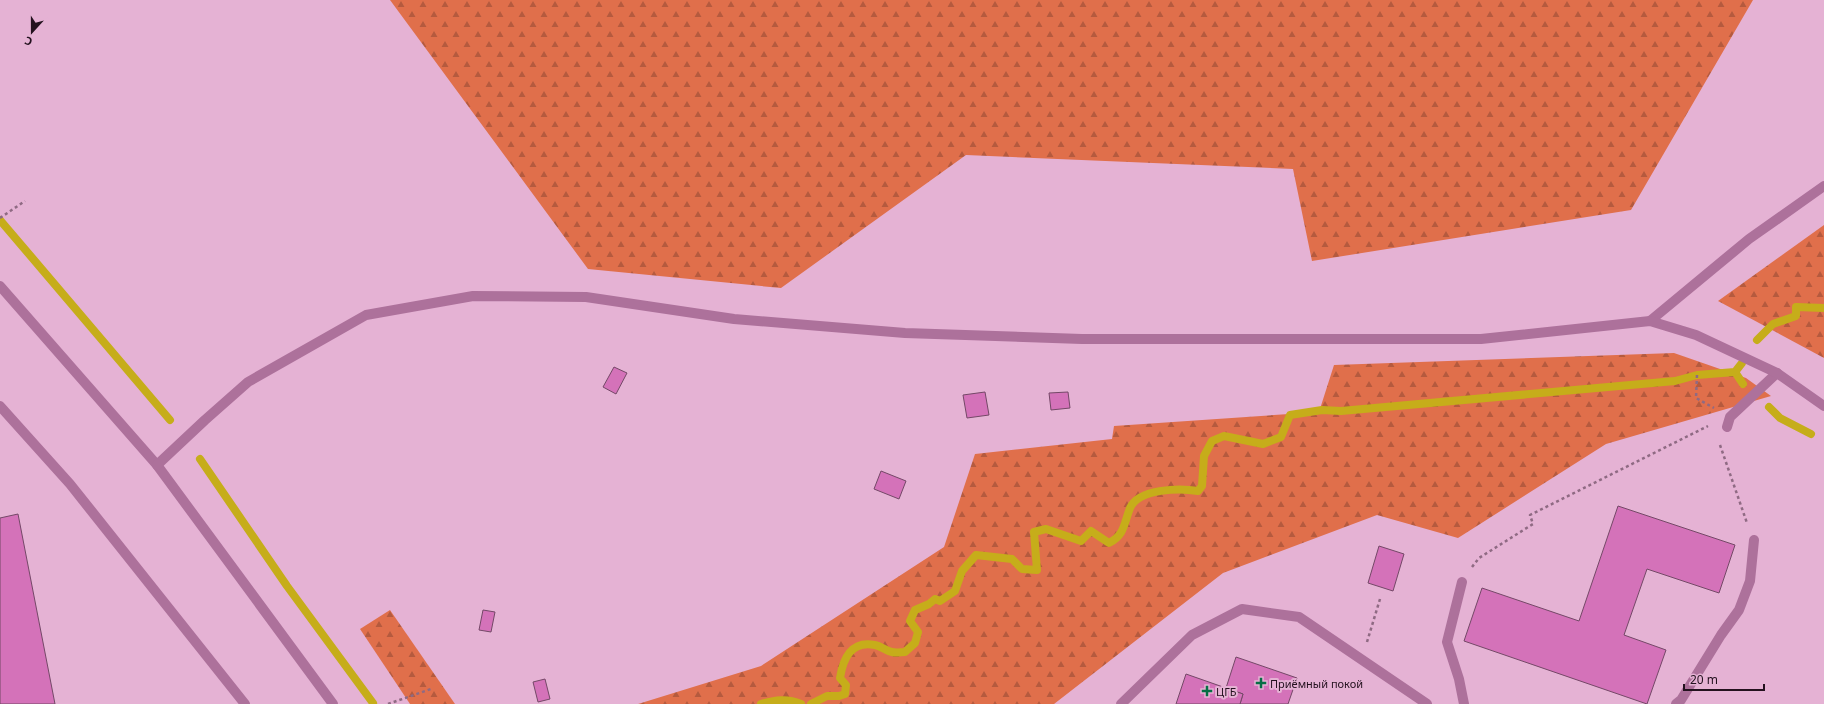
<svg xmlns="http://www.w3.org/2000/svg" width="1824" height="704" viewBox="0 0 1824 704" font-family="'Noto Sans',sans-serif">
	<defs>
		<pattern id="forest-firs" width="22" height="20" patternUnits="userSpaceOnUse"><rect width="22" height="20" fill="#e06f4b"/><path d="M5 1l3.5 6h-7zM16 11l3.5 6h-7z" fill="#b55a3e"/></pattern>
	</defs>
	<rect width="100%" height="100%" fill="#e5b2d4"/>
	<g fill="url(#forest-firs)">
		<polygon points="390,0 1753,0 1631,210 1312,261 1293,169 966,155 781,288 588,269"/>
		<polygon points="1824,225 1824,358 1718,301"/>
		<polygon points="1674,353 1746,378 1771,396 1606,444 1458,538 1377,515 1223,573 1054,704 638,704 761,666 944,547 975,454 1112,439 1114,426 1319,412 1334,365"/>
		<polygon points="390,610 455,704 410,704 360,629"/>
	</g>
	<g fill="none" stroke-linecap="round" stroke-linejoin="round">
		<g stroke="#c6ad1a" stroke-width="8">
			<polyline points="0,220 170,420"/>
			<polyline points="1757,340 1773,324 1796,316 1796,307 1824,308"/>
			<polyline points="1735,372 1743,384"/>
			<polyline points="1769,407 1780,418 1811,434"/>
			<polyline points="200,459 287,586 373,703"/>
			<path d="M761,704c14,-4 26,-6 40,0"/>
			<path d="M811,704l16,-8h12l6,-2 1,-9 -6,-7c3,-19 11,-38 35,-33 6,1 11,6 17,7 4,1 9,0 13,0l10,-9 3,-11 -8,-11 5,-11 14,-6 6,-5 5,2 15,-10 7,-20 14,-16 36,4 10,10 15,1 -3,-38 12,-3 35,12 10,-10 18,12c16,-8 15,-20 21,-35 9,-20 51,-20 68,-17l4,-5 2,-30 8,-15 12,-5 39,8 18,-7 9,-22 32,-5 19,1 334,-30 22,-6 38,-3 7,-9"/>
		</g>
	</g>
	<g fill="#d472b9" stroke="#744867">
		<polygon points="614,367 627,373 616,394 603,387"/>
		<polygon points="985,392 989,415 967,418 963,395"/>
		<polygon points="1068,392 1070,408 1051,410 1049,393"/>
		<polygon points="881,471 906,481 899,499 874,489"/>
		<polygon points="1618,506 1735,545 1719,593 1647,569 1624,635 1666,650 1647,704 1464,641 1482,588 1579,621"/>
		<polygon points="18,514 55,704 0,704 0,518"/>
		<polygon points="1379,546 1404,554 1393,591 1368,583"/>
		<polygon points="483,610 495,612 491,632 479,630"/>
		<polygon points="1236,657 1297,678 1288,704 1240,704 1243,694 1226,688"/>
		<polygon points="1186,674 1243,694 1240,704 1176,704"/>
		<polygon points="545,679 550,699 538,702 533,682"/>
	</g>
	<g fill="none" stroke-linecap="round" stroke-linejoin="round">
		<g stroke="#8f6a83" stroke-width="2.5" stroke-dasharray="3 3" stroke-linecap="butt">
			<polyline points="0,218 25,201"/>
			<polyline points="1697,375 1696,398 1714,408"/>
			<polyline points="1720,445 1747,523"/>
			<polyline points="1472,567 1479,558 1533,524 1530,515 1708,426"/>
			<polyline points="1367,642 1380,599"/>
			<polyline points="388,704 431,689"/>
		</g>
		<g stroke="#ad719b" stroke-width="10">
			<polyline points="0,286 157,465 333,704"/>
			<polyline points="1650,321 1749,239 1824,186"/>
			<polyline points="0,406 70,484 245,704"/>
			<polyline points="1727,427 1730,417 1777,373"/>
			<polyline points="157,465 205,420 248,382 366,315 473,296 586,297 734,319 905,333 1082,339 1481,339 1650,321 1696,335 1777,373 1824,406"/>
			<polyline points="1462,582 1447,642 1459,679 1464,704"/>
			<polyline points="1121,704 1192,635 1242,609 1299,617 1427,704"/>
			<polyline points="1676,704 1681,700 1721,635 1739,610 1750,581 1754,540"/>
		</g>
	</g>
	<g fill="#076e45" stroke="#e5b2d4" stroke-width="1.5">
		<path d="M1259 677h4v4h4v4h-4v4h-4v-4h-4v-4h4z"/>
		<path d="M1205 685h4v4h4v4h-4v4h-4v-4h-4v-4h4z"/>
	</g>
	<g text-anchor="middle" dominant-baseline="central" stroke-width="4" stroke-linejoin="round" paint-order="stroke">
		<g font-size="11" fill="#23111e" stroke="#e5b2d4" text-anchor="start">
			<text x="1270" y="683">Приёмный покой</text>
			<text x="1216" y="691">ЦГБ</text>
		</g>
	</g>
	<g transform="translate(32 32) rotate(201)" stroke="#e5b2d4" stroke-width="3" paint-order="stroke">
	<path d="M0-3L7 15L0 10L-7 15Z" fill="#23111e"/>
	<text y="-6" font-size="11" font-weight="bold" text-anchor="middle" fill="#23111e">С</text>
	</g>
	<path d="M1684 684v6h80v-6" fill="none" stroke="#23111e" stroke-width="2"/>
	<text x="1690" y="684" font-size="12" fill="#23111e" stroke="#e5b2d4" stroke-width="3" paint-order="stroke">20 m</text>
</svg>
